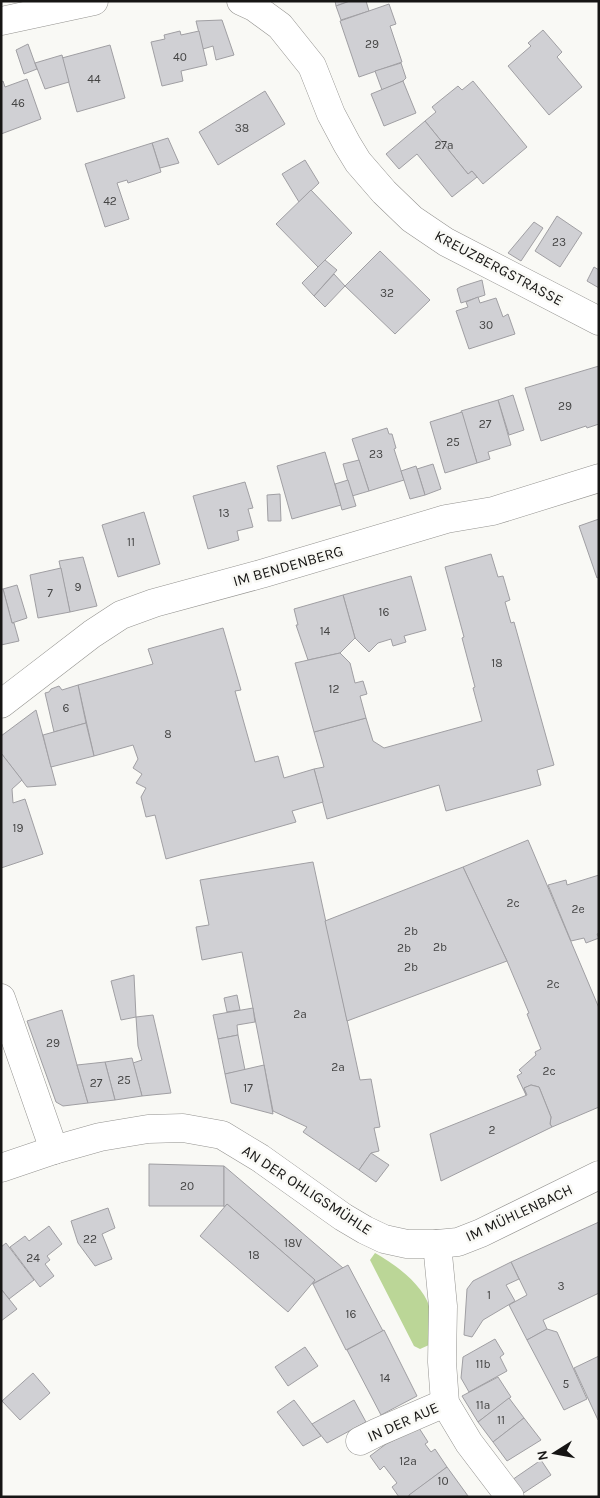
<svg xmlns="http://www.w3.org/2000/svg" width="600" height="1498" viewBox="0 0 600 1498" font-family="Karla,sans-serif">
	<rect width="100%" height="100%" fill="#f9f9f5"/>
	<path fill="#bbd697" d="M375,1253c20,11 52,34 56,60 1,9 -2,22 -2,32l-9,4 -6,-3 -44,-86z"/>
	<g fill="#d0d0d4" stroke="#a09fa3">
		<polygon points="335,1 350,1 336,6"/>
		<polygon points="350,1 366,1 369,11 341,20 336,6"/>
		<polygon points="389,4 396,24 390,26 402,62 359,77 340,21"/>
		<polygon points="222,20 234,55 216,60 213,46 203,49 196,21"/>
		<polygon points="543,30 562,52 557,57 582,87 549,115 508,66 531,46 528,43"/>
		<polygon points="180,31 181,35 199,31 207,65 181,71 183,81 162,86 151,42 165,39 164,35"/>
		<polygon points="28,44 37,69 24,74 16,50"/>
		<polygon points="110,45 125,98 77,112 62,58"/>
		<polygon points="62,55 69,82 45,89 35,63"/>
		<polygon points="401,63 406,78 403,81 382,90 375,71"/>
		<polygon points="27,79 41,119 1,134 1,82 3,81 5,87"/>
		<polygon points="403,81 416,113 384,126 371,94"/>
		<polygon points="473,81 527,147 483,184 472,171 468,174 425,121 436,112 432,107 458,86 462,90"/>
		<polygon points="265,91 285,124 218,165 199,132"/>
		<polygon points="425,121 468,174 472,171 477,177 452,197 417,154 399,169 386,154"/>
		<polygon points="168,138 179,163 160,168 152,143"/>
		<polygon points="152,143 161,172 128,183 127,180 117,183 129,219 105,227 85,164"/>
		<polygon points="305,160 319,183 299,202 282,174"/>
		<polygon points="311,190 352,233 318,267 276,224"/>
		<polygon points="557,216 582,233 560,267 535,251"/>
		<polygon points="534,222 543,228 521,261 508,253"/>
		<polygon points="380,251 430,300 395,334 345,286"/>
		<polygon points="325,260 337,270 314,296 302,283"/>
		<polygon points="594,267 599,270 599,288 587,281"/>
		<polygon points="334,274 345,286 325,307 314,296"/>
		<polygon points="482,280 485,295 461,303 457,289 460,287"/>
		<polygon points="478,297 480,303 496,298 503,317 508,314 515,334 469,349 456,311 468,307 466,302"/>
		<polygon points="599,366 599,424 587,428 586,426 541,441 525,388"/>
		<polygon points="513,395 524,430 509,435 498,400"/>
		<polygon points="498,400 511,445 488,452 490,459 477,463 461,411"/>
		<polygon points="462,412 477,463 445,473 430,422"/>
		<polygon points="387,428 389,434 392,434 396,448 394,449 404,480 369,491 352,439"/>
		<polygon points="325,452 341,505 292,519 277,466"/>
		<polygon points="359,460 369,491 352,496 343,464"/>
		<polygon points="433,464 441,489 425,495 417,469"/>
		<polygon points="416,466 425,495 410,499 401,471"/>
		<polygon points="348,480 356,506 342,510 335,484"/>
		<polygon points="245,482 253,508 248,509 253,527 237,531 239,540 208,549 193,496"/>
		<polygon points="280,494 281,521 268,521 267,495"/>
		<polygon points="144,512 160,564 118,577 102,525"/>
		<polygon points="599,519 599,577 597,578 579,526"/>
		<polygon points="491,554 498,577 503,576 510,600 505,602 511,623 514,622 554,765 537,770 541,785 446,811 439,785 327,819 314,769 324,767 314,732 366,718 373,741 384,748 482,721 473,688 475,687 462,638 464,637 445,567"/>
		<polygon points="83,557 97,606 70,612 59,561"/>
		<polygon points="61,568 70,612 38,618 30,575"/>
		<polygon points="411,576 426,630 404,636 406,642 393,646 391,639 378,643 369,652 355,638 343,595"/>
		<polygon points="17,585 27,618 12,623 3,589"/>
		<polygon points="1,589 3,589 12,623 14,623 19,641 1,645"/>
		<polygon points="343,595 355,638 340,653 308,660 296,625 298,625 294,609"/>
		<polygon points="223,628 241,690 235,691 255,762 278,756 284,778 314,769 323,802 292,811 296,822 166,859 155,815 146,817 141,797 146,788 136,783 142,774 133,768 138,759 133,745 94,756 78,685 153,664 148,649"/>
		<polygon points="340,653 350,663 355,683 363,681 367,694 360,696 366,718 314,732 295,663"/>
		<polygon points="78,685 86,723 54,732 45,693 49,692 51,689 59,686 62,690"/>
		<polygon points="36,710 56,785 27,787 1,753 1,736"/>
		<polygon points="86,723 94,756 51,767 43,735"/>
		<polygon points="1,753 22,780 12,789 13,803 25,799 43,854 1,868"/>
		<polygon points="528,840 599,1008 599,1107 552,1127 550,1124 551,1117 539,1087 531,1085 524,1088 526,1095 517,1076 522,1073 519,1070 536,1055 535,1052 541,1049 527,1014 529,1013 507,961 463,867"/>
		<polygon points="313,862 360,1080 371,1079 380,1127 374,1128 379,1151 371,1153 359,1170 303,1132 307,1127 273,1111 242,952 202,960 196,927 209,925 200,880"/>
		<polygon points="463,867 507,961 347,1021 325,921"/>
		<polygon points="599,875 599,933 597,934 599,938 586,943 584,938 571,941 548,885 566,880 567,885"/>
		<polygon points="134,975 136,1017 121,1020 111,981"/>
		<polygon points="237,995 240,1010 227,1012 224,998"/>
		<polygon points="253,1008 255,1022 237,1025 238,1035 218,1039 213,1015"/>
		<polygon points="62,1010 77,1065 88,1103 63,1106 56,1102 27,1021"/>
		<polygon points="153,1015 171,1093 142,1096 133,1063 142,1060 138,1046 136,1017"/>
		<polygon points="238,1035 245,1070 225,1074 218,1039"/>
		<polygon points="132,1058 142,1096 115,1100 105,1062"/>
		<polygon points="105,1062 115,1100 88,1103 77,1065"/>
		<polygon points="264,1065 273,1114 231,1103 225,1074"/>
		<polygon points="531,1085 539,1087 551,1117 550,1124 552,1127 441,1181 430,1134 527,1095 524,1088"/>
		<polygon points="371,1153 389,1165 376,1182 359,1170"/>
		<polygon points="149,1164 224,1166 224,1206 149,1206"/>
		<polygon points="224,1166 285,1218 343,1268 312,1284 315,1280 227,1204 224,1207"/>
		<polygon points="227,1204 315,1280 288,1312 200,1236"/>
		<polygon points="108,1208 115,1228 102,1234 112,1259 95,1266 78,1243 71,1221"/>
		<polygon points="599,1222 599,1293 543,1320 547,1329 527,1340 509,1305 527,1295 511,1262"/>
		<polygon points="49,1226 62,1244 47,1256 50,1260 45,1264 54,1276 40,1287 10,1247 25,1236 29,1241"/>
		<polygon points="6,1243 34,1280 9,1299 1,1289 1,1247"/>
		<polygon points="511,1262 519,1279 506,1285 515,1301 483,1320 472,1337 464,1335 467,1289 473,1281"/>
		<polygon points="348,1265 383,1331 346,1350 313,1284"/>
		<polygon points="1,1289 17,1309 1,1321"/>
		<polygon points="547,1329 557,1332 587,1399 564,1410 527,1340"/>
		<polygon points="384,1330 417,1396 381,1415 347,1350"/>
		<polygon points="495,1339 504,1354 500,1357 507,1371 469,1392 461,1378 463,1357"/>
		<polygon points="305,1347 318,1366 288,1386 275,1367"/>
		<polygon points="599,1356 599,1420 598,1420 574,1368"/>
		<polygon points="33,1373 50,1393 20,1420 2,1401"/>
		<polygon points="498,1377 511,1397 478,1422 462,1396"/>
		<polygon points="509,1398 524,1418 493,1442 478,1422"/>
		<polygon points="294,1400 321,1436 303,1446 277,1412"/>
		<polygon points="354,1400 366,1422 327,1443 312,1424"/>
		<polygon points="524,1418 541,1440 507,1461 493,1442"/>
		<polygon points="419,1428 428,1442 425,1444 431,1452 435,1449 447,1467 407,1497 399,1497 392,1487 397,1483 384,1466 380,1470 370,1456 386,1444"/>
		<polygon points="541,1460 551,1475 519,1496 509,1482"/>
		<polygon points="447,1467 468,1496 410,1497 409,1495"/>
	</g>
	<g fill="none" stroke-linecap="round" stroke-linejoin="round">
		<defs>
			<g id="minor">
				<polyline points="241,1 254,7 280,26 312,66 331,114 347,144 358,162 384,192 412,219 446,242 599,321"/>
				<polyline points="1,21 94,1"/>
				<polyline points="1,704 92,634 121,615 154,603 261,574 446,519 493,511 599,478"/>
				<polyline points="1,998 54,1150"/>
				<polyline points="437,1244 443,1306 442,1362 445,1403 469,1443 510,1497"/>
				<polyline points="360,1441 378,1432 445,1403"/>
			</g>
			<polyline id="tertiary" points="1,1168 54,1150 100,1137 148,1129 183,1128 222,1135 260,1158 343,1217 365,1230 384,1239 407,1244 437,1244 458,1242 481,1233 599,1175"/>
		</defs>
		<use href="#minor" stroke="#949390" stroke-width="29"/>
		<use href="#tertiary" stroke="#949390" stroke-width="29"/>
		<use href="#minor" stroke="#fff" stroke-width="28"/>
		<use href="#tertiary" stroke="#fff" stroke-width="28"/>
	</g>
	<g text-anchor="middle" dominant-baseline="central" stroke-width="5" stroke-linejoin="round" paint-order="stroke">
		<g font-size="12" fill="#444">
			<text x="372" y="44">29</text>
			<text x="180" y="57">40</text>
			<text x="94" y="79">44</text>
			<text x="18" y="103">46</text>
			<text x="242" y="128">38</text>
			<text x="444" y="145">27a</text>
			<text x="110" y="201">42</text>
			<text x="559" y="242">23</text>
			<text x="387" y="293">32</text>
			<text x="486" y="325">30</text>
			<text x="565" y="406">29</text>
			<text x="485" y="424">27</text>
			<text x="453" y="442">25</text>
			<text x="376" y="454">23</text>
			<text x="224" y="513">13</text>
			<text x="131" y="542">11</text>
			<text x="78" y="587">9</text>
			<text x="50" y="593">7</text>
			<text x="384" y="612">16</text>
			<text x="325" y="631">14</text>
			<text x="497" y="663">18</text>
			<text x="334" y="689">12</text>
			<text x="66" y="708">6</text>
			<text x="168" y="734">8</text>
			<text x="18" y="828">19</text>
			<text x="513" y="903">2c</text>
			<text x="578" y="909">2e</text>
			<text x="411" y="931">2b</text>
			<text x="440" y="947">2b</text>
			<text x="404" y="948">2b</text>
			<text x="411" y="967">2b</text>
			<text x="553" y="984">2c</text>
			<text x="300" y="1014">2a</text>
			<text x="53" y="1043">29</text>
			<text x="338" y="1067">2a</text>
			<text x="549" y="1071">2c</text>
			<text x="124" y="1080">25</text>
			<text x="96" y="1083">27</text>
			<text x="248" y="1088">17</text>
			<text x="492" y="1130">2</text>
			<text x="187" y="1186">20</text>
			<text x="90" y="1239">22</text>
			<text x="293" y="1243">18V</text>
			<text x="254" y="1255">18</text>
			<text x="33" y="1258">24</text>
			<text x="561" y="1286">3</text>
			<text x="489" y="1295">1</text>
			<text x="351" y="1314">16</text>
			<text x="483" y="1364">11b</text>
			<text x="385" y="1378">14</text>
			<text x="566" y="1384">5</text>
			<text x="483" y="1405">11a</text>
			<text x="501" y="1420">11</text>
			<text x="408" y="1461">12a</text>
			<text x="443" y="1481">10</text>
		</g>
		<g font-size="15" fill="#161514" stroke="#f9f9f5">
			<text transform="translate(499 268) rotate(28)">KREUZBERGSTRASSE</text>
			<text transform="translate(288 566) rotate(-16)">IM BENDENBERG</text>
			<text transform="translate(307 1190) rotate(33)">AN DER OHLIGSMÜHLE</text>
			<text transform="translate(519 1213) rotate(-25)">IM MÜHLENBACH</text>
			<text transform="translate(403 1422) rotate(-24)">IN DER AUE</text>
		</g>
	</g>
	<rect width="600" height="1498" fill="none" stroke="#161514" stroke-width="5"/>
	<g transform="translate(555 1453) rotate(259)" stroke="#f9f9f5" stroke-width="4" paint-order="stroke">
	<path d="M0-4L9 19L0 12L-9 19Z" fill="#161514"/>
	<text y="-8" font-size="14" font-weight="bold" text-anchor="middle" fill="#161514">N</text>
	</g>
</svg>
